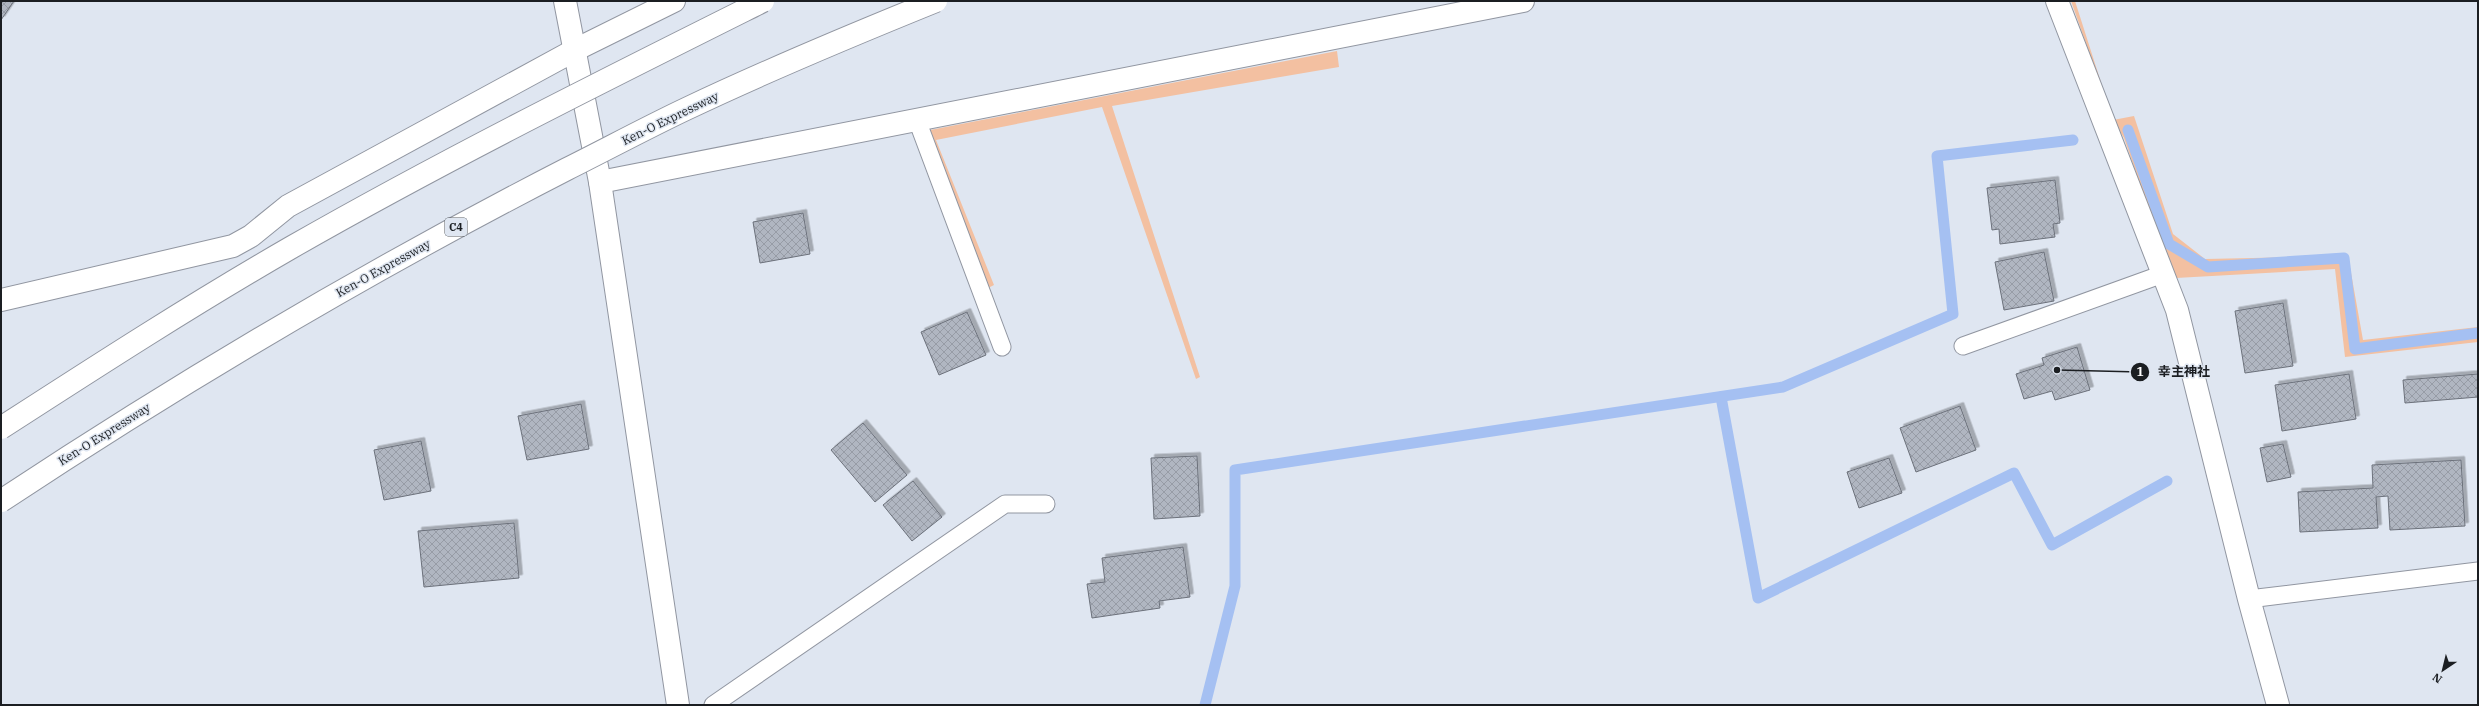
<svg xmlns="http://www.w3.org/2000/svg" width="2479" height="706" viewBox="0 0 2479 706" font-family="'IBM Plex Serif','Noto Sans JP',serif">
	<defs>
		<pattern id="building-cross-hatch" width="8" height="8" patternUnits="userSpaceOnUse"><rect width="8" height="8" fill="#b0b6c1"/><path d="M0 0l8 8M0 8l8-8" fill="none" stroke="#979ca6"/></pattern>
		<filter id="shadow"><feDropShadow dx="3.5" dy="-3.5" stdDeviation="0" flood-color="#0004"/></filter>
	</defs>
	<rect width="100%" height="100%" fill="#dfe6f1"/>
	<g fill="#f3c0a1">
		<polygon points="2071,1 2075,1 2113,120 2134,116 2173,234 2205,259 2348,256 2363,340 2478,327 2478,342 2345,357 2335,269 2176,278 2155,227 2124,138 2113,120"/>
		<polygon points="1337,51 1339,67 1112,106 1200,377 1196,379 1102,107 936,140 994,285 988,288 925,131"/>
	</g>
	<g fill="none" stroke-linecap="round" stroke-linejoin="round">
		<g stroke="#a5c0f2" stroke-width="11">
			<polyline points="2128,130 2169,244 2208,267 2344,258 2355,349 2478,333"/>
			<polyline points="1721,397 1758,598 2014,473 2052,545 2167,481"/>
			<polyline points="1205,705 1235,586 1235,470 1783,387 1953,314 1937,156 2073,140"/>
		</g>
	</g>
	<g fill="url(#building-cross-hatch)" stroke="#6c717b" filter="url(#shadow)">
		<polygon points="1,1 14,1 1,20"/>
		<polygon points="2055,180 2060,223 2053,224 2055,237 2000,244 1999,229 1992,230 1987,188"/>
		<polygon points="803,213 810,254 760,263 753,222"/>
		<polygon points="2044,252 2054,301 2004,310 1995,262"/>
		<polygon points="2283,303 2293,366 2245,373 2235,311"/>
		<polygon points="967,312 986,355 939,375 921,332"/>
		<polygon points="2077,347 2090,390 2055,400 2052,391 2024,399 2016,374 2044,365 2042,358"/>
		<polygon points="2349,374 2356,419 2282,431 2275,385"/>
		<polygon points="2478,374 2478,397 2405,403 2403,380"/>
		<polygon points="581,404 589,449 527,460 518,416"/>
		<polygon points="1960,406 1976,450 1916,472 1900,428"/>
		<polygon points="863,423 907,475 875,502 831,450"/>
		<polygon points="421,441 431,491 384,500 374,450"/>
		<polygon points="2283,444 2291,477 2267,482 2260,448"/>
		<polygon points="1197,456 1200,516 1154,519 1151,458"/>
		<polygon points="1889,458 1902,493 1859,508 1847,472"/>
		<polygon points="2461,460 2465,526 2390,530 2388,496 2376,497 2378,528 2300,532 2298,492 2373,488 2372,465"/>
		<polygon points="913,481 942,517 912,541 883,505"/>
		<polygon points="514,523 519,578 424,587 418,531"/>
		<polygon points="1183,547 1190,597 1159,601 1160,608 1092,618 1087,584 1105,582 1102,558"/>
	</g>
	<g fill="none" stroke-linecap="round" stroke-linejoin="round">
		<defs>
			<g id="lane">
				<polyline points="917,120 1002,347"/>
				<polyline points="1963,346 2163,274"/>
				<polyline points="2249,599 2478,571"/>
				<polyline points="713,705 1005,504 1046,504"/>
			</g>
			<g id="street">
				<polyline points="565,1 600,182 678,705"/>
				<polyline points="2057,1 2177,310 2249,599 2278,705"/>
				<polyline points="600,182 1523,1"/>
				<polyline points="1,300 233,246 251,236 288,206 575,50 674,1"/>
			</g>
		</defs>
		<use href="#lane" stroke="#9196a1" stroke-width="19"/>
		<use href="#street" stroke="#9196a1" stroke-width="24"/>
		<use href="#lane" stroke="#fff" stroke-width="17"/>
		<use href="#street" stroke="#fff" stroke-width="22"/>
		<defs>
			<g id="highway-bridge">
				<path d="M1,428c96,-62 192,-124 291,-181 154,-88 313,-167 471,-246"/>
				<path d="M1,501c183,-121 371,-232 566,-332 40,-20 79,-41 119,-60 82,-39 166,-74 250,-108"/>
			</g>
		</defs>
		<use href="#highway-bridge" stroke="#9196a1" stroke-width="24" stroke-linecap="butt"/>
		<use href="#highway-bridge" stroke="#fff" stroke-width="22"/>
	</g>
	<g text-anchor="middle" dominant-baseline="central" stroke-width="3" stroke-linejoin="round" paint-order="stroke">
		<rect fill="#dfe6f1" stroke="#565a60" stroke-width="1" x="445" y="218" width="22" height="18" rx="3"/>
		<g font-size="11" font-weight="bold" fill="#1b1e22">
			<text x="456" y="227">C4</text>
		</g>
		<g font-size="12" fill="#1b1e22" stroke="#dfe6f1">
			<text transform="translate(670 118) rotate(-26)">Ken-O Expressway</text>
			<text transform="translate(383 268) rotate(-29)">Ken-O Expressway</text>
			<text transform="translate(104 434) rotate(-32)">Ken-O Expressway</text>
		</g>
	</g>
	<path fill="none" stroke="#1b1e22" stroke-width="1.5" d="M2057 370L2140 372"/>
	<g fill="#1b1e22" stroke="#dfe6f1" stroke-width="1.5">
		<circle cx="2057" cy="370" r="4"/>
		<circle cx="2140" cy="372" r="10"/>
	</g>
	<g font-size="12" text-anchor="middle" font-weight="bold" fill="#fff">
		<text x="2140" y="376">1</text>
	</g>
	<g font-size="13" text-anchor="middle" font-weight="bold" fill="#1b1e22" stroke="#dfe6f1" stroke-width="3" stroke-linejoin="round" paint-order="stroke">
		<text x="2184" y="376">幸主神社</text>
	</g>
	<rect width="2479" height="706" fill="none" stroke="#1b1e22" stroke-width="4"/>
	<g transform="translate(2443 670) rotate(215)" stroke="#dfe6f1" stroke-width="3" paint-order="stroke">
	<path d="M0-3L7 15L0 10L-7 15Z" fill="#1b1e22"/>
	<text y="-6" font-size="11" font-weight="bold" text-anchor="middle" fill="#1b1e22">N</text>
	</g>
</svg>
